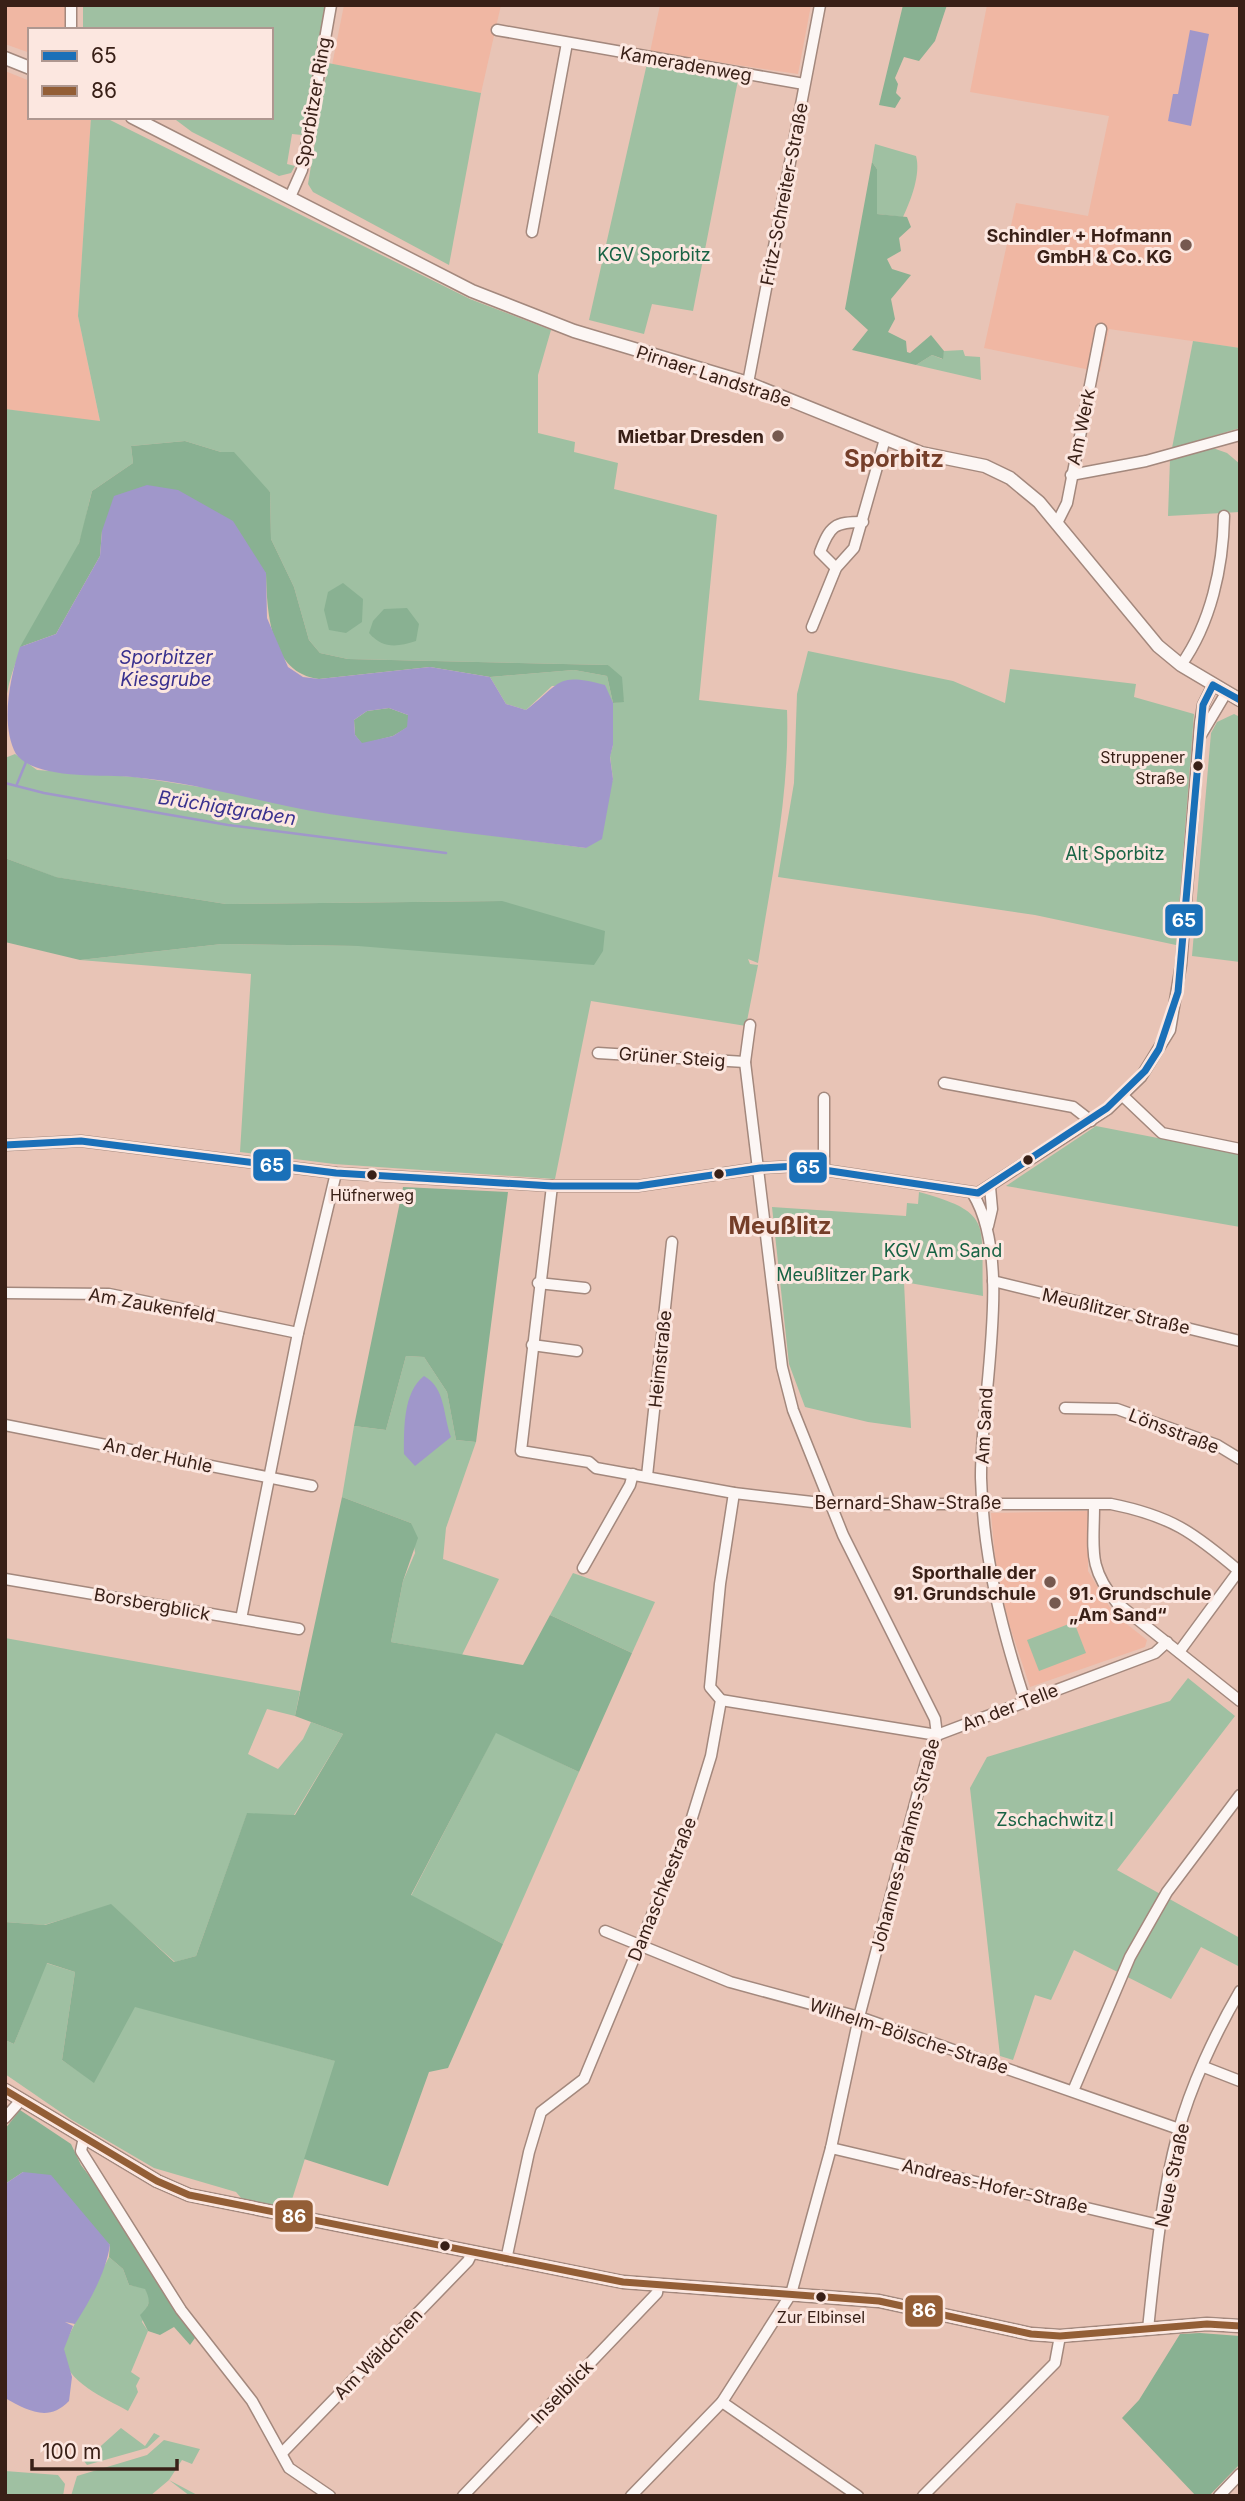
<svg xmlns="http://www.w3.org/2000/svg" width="1245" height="2501" viewBox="0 0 1245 2501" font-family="Inter,sans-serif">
	<rect width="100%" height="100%" fill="#e8c4b6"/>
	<g fill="#f0b7a3">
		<polygon points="5,5 65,5 65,30 30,30 30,53 5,44"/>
		<polygon points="344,5 501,5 481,93 332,65"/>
		<polygon points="660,5 811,5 798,74 650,52"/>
		<polygon points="987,5 1240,5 1240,348 1109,329 1100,372 984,348 1016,203 1088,216 1109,116 970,92"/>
		<polygon points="5,71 30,81 30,117 91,117 78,316 100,422 5,409"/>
		<polygon points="1088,1511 1088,1571 1114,1614 1147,1640 1145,1647 1030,1687 1009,1624 996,1568 991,1513"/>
	</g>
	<g fill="#9fc0a2">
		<polygon points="83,5 325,5 302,135 292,134 287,164 295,166 291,173 279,176 192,132 172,117 271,117 271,30 83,30"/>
		<polygon points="648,59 739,75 693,311 652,304 644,334 589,320"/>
		<polygon points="328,63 481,93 449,265 313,192 308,184"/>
		<path d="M91,117h13l366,182 81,31 -13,45v58l37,9 -1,10 44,11 -4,26 103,26 -18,185 88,10c3,85 -16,169 -29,253l-10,-4 2,5 8,1 -12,61 -155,-25 -36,178 -221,-15 -94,-12 11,-178 -171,-14 142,-16 136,2 144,-45 -276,3 -171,-27 -50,-19v-100l10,-4 22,16 98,7 91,14 100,22 260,35 27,-69 -3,-23 3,-11 -8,-60 -53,1 -26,24 -20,-6 -16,-27 84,-7 33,6 6,27 11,-2 -16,-36 -260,-6 -28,-6 -11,-13 -15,-53 -23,-48 -1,-47 -49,-40 -36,-11 -54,5 2,17 -41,28c-5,17 -7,36 -13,52 -24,61 -67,96 -74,165v-299l95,12 -22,-105z"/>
		<path d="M875,144l41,12c5,18 -5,44 -13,61l-26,-3v-45l-5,-7z"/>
		<polygon points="1193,341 1240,348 1240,428 1172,448"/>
		<polygon points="963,350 965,356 980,357 981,380 916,365 932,355 942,359 944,351"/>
		<polygon points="1210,447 1227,453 1240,464 1240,512 1168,516 1170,459"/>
		<polygon points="808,651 953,681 1005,703 1010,669 1136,684 1134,697 1194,714 1176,945 1035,915 778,877 794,783 797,694"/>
		<polygon points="1234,714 1240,717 1240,962 1192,956 1211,733 1217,722"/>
		<polygon points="1096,1126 1240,1154 1240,1227 1006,1186"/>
		<path d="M919,1192c77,21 61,33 64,104l-79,-14 7,146 -43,-6 -63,-15 -16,-43 -17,-157 134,9 1,-13 11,1z"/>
		<polygon points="406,1356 424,1357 447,1392 456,1440 476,1442 446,1528 443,1559 499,1579 462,1655 391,1642 403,1581 415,1553 411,1523 342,1497 354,1426 386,1430"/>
		<polygon points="573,1573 655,1602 632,1653 550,1615"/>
		<polygon points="1074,1622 1086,1653 1039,1671 1027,1640"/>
		<polygon points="5,1638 300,1691 295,1716 267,1709 248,1754 278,1769 303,1739 311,1722 343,1734 294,1815 247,1814 196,1956 175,1962 111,1905 44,1925 5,1922"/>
		<polygon points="1188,1678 1235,1716 1117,1870 1240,1938 1240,1967 1201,1947 1171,1999 1074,1950 1051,2000 1035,1995 1013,2060 1000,2056 970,1788 987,1757 1170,1701"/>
		<polygon points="496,1732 579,1772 503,1944 411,1896"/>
		<polygon points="46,1963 75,1972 62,2060 94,2082 134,2006 336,2061 289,2209 242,2199 236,2192 154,2168 72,2120 5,2074 5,2040 14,2044"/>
		<path d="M109,2257l14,12 6,16 16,3 5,11 -8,23 6,9 -17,41 9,6 -4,8 2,6 -10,19c-24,-14 -74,-33 -63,-68z"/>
		<polygon points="121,2428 145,2446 154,2433 160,2436 147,2448 87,2465 84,2461"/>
		<polygon points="164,2440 200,2449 192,2464 182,2460 169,2480 199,2496 190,2496 169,2480 150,2496 71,2496 77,2476 147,2455"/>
		<polygon points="5,2471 58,2475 65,2484 63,2496 5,2496"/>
	</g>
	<g fill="#89b192">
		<polygon points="903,5 947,5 935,41 919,61 904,57 895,78 898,84 896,93 901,98 895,108 879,105"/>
		<polygon points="872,162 877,169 877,214 907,217 911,227 899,238 901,251 887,259 892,269 911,275 891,299 895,319 888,332 906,341 907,352 910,353 931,335 944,351 943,359 932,355 916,365 852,350 868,330 845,309"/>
		<path d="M185,441l36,11h13l36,40 1,47 23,48 15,53 11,13 28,6 260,6 14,12 2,25 -11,1 -6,-27 -33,-6 -84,7 -60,-10 -111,12c-49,-6 -52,-66 -53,-106l-164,-42 -2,25 -44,78 -36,13 59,-104 13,-52 41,-28 -2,-17z"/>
		<polygon points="343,583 363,599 362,622 346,633 329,630 324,610 328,592"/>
		<path d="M407,608l12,16 -3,17c-19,6 -33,8 -47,-8l4,-12 11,-12z"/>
		<polygon points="389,708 408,715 408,727 393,736 362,744 355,735 354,720 367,711"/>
		<polygon points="5,858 56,877 226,904 502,901 605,931 603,951 594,965 358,946 222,944 80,960 5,942"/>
		<polygon points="403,1187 508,1192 476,1442 456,1440 447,1392 424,1357 406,1356 386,1430 354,1426"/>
		<polygon points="342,1497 411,1523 418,1538 403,1581 391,1642 523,1665 550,1615 632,1653 579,1772 496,1733 411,1895 503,1944 448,2068 429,2072 388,2186 304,2159 335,2061 135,2007 94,2083 62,2060 75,1972 47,1963 14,2044 5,2040 5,1922 45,1925 111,1904 174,1962 196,1956 247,1813 295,1815 343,1734 295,1716"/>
		<path d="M20,2110l51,34 10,21 25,33 89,140 -5,7 -16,-18 -14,8 -12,-4 -8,-16c10,-9 11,-14 5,-26l-16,-4 -6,-16 -14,-12 1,-12 -87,-73 -18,12v-55z"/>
		<polygon points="1200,2333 1240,2336 1240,2464 1209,2496 1196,2496 1122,2418 1139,2400 1180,2334"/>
	</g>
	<g fill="#a097ca" fill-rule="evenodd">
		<polygon points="1190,30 1209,34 1191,126 1168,121 1173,94 1178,94"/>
		<path d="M147,485l31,5 55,31 33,52 1,45 21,49 15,10 16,2 111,-12 60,10 16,27 20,6c36,-27 29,-38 79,-25l8,18v42l-3,12 3,22 -11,60 -16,9c-85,-11 -171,-21 -257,-34 -66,-11 -130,-31 -197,-37 -32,-3 -96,3 -116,-23 -16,-29 -6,-76 4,-107l36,-13 44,-78 2,-25 12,-35zM389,708l19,7 -1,12 -14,9 -31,7 -7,-8 -1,-15 13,-9z"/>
		<path d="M424,1376c22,12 19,40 27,61l-36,29 -11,-12c0,-25 -1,-62 20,-78z"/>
		<path d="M23,2172l28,3 59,70c-4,27 -20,56 -35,79l-10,-2 8,4 -9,23 8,28 -3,24c-21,22 -42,9 -64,-3v-214z"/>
	</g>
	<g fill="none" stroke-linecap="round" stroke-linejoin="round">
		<g stroke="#a097ca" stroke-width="2.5">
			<polyline points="5,783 44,793 228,825 446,853"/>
			<polyline points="17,784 26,762"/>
		</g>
		<defs>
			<g id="minor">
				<polyline points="71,30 71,5"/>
				<polyline points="497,30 804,84"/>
				<polyline points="290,197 302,170 331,5"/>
				<polyline points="532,232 567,43"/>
				<polyline points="748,383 820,5"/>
				<polyline points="1071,475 1146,461 1240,435"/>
				<polyline points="1057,523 1067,503 1101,329"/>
				<path d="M836,568l-16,-16c10,-26 14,-30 43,-30"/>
				<polyline points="812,627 836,568 854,548 885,439"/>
				<path d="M1181,665c30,-42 42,-98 43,-149"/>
				<polyline points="1201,735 1226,693"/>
				<polyline points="598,1053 745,1062"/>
				<polyline points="944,1083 1073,1107 1091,1121"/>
				<polyline points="1123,1096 1162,1133 1240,1149"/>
				<polyline points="824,1098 824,1171"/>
				<polyline points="5,1145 81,1141 336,1173 552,1186 638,1186 760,1168 797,1166 978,1193 1108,1109 1141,1077 1170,1030 1181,965 1200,724 1203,705 1213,685"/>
				<path d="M552,1186l-31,265 68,11 7,6 138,25 96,11h281c60,12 82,28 128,67"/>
				<path d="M973,1194c41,67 7,205 8,284 2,78 20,149 44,223"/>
				<polyline points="988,1226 992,1209 990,1187"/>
				<polyline points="993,1281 1240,1341"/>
				<polyline points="538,1283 585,1288"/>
				<polyline points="5,1293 109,1294 298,1333"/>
				<polyline points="532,1345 577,1351"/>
				<polyline points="1065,1408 1117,1409 1217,1445 1240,1459"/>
				<polyline points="5,1425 312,1486"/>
				<polyline points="647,1476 672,1242"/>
				<path d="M1094,1505c0,45 -7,61 23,98l123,98"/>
				<polyline points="583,1568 630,1485 633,1474"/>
				<polyline points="5,1579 299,1629"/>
				<polyline points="241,1619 298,1333 336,1173"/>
				<polyline points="1179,1652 1240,1569"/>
				<polyline points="721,1700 937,1735 1155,1653 1167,1642"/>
				<polyline points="605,1931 730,1982 859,2017 1179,2129"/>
				<polyline points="1204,2067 1240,2081"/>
				<polyline points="1073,2091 1130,1957 1167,1892 1240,1795"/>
				<polyline points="5,2118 21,2100"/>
				<polyline points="84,2137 81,2151 181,2310 252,2401 289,2468 330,2496"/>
				<polyline points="831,2148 1159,2225"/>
				<polyline points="506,2260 529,2152 541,2112 584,2079 691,1821 711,1756 721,1700 710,1687 720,1584 734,1493"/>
				<path d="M1148,2329c7,-66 13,-132 30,-196 12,-46 38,-101 62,-142"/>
				<polyline points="722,2402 858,2496"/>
				<polyline points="282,2453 468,2261 472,2253"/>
				<polyline points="463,2496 657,2293 658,2287"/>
				<polyline points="631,2496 722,2402 791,2294 831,2148 859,2017 926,1762 937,1735 935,1719 843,1535 793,1410 782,1367 745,1062 750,1025"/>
				<polyline points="923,2496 1055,2363 1060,2336"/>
				<polyline points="1219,2496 1240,2474"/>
			</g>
			<g id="tertiary">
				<polyline points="5,58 30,68"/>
				<polyline points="132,117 472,291 574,331 748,383 921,453 985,466 1010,478 1039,502 1158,646 1181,665 1240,700"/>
				<polyline points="5,2090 157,2181 189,2195 623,2282 879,2301 1031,2334 1060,2336 1207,2324 1240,2326"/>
			</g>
		</defs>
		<use href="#minor" stroke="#a3887d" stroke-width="13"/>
		<use href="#tertiary" stroke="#a3887d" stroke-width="15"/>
		<use href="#minor" stroke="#fcf6f4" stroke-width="10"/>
		<use href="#tertiary" stroke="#fcf6f4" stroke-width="12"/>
		<defs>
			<polyline id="bus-1" points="5,1145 81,1141 336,1173 552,1186 638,1186 760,1168 797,1166 978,1193 1107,1108 1145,1071 1159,1049 1178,992 1203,705 1213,685 1240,700"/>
			<polyline id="bus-2" points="5,2090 157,2181 189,2195 623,2282 879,2301 1031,2334 1060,2336 1207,2324 1240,2326"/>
		</defs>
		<use href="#bus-1" stroke="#fce7e0" stroke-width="12"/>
		<use href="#bus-2" stroke="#fce7e0" stroke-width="12"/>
		<use href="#bus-1" stroke="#1a70b8" stroke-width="7"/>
		<use href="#bus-2" stroke="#935e36" stroke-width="7"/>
	</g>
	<g fill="#76594f" stroke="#fce7e0" stroke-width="2.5">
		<circle cx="1186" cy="245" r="7"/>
		<circle cx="778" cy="436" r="7"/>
		<circle cx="1050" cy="1582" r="7"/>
		<circle cx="1055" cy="1603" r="7"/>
	</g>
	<g fill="#392017" stroke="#fce7e0" stroke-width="2.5">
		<circle cx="1198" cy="766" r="6"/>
		<circle cx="1028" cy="1160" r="6"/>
		<circle cx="719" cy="1174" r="6"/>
		<circle cx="372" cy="1175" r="6"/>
		<circle cx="445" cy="2246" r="6"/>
		<circle cx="821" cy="2297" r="6"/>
	</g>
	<g text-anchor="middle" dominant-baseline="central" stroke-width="6" stroke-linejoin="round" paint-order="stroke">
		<g font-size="16" fill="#392017" stroke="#fce7e0">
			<text x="1185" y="757" text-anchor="end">Struppener<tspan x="1185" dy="21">Straße</tspan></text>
			<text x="372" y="1195">Hüfnerweg</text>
			<text x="821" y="2317">Zur Elbinsel</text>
		</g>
		<g font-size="18" fill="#392017" stroke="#fce7e0">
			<text transform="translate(686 64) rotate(10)">Kameradenweg</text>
			<text transform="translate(313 102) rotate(-80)">Sporbitzer Ring</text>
			<text transform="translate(784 194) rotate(-79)">Fritz-Schreiter-Straße</text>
			<text transform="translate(714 376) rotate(18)">Pirnaer Landstraße</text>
			<text transform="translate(1081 427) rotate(-78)">Am Werk</text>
			<text transform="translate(672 1057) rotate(4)">Grüner Steig</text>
			<text transform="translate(152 1305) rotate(10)">Am Zaukenfeld</text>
			<text transform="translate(1116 1311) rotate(13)">Meußlitzer Straße</text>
			<text transform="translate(660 1359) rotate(-84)">Heimstraße</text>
			<text transform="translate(984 1426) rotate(-87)">Am Sand</text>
			<text transform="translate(1174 1431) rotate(21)">Lönsstraße</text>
			<text transform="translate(158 1455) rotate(12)">An der Huhle</text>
			<text x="908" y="1502">Bernard-Shaw-Straße</text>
			<text transform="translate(152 1604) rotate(10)">Borsbergblick</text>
			<text transform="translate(1010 1707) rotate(-21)">An der Telle</text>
			<text transform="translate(905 1845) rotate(-75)">Johannes-Brahms-Straße</text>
			<text transform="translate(662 1889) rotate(-68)">Damaschkestraße</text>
			<text transform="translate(909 2036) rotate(18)">Wilhelm-Bölsche-Straße</text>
			<text transform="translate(1172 2175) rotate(-78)">Neue Straße</text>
			<text transform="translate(995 2186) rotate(13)">Andreas-Hofer-Straße</text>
			<text transform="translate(378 2354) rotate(-46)">Am Wäldchen</text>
			<text transform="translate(562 2392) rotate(-46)">Inselblick</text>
		</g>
		<g font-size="18" font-weight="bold" fill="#392017" stroke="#fce7e0" text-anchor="end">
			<text x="1172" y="235">Schindler + Hofmann<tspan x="1172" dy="21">GmbH &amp; Co. KG</tspan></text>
			<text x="764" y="436">Mietbar Dresden</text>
			<text x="1036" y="1572">Sporthalle der<tspan x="1036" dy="21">91. Grundschule</tspan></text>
			<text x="1069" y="1593" text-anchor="start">91. Grundschule<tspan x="1069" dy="21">„Am Sand“</tspan></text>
		</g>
		<g font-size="18" fill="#186344" stroke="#fce7e0">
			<text x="654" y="254">KGV Sporbitz</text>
			<text x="1115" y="853">Alt Sporbitz</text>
			<text x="943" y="1250">KGV Am Sand</text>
			<text x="843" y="1274">Meußlitzer Park</text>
			<text x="1055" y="1819">Zschachwitz I</text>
		</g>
		<g font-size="19" font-style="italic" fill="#39318e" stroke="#fce7e0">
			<text x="166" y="657">Sporbitzer<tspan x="166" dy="22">Kiesgrube</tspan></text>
			<text transform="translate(227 808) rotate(9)">Brüchigtgraben</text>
		</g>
		<g font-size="24" font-weight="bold" fill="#753e29" stroke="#fce7e0">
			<text x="894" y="458">Sporbitz</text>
			<text x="780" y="1225">Meußlitz</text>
		</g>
	</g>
	<g stroke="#fce7e0" stroke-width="2.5">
		<rect x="1164" y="903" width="40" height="34" rx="7" fill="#1a70b8"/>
		<rect x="252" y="1148" width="40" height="34" rx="7" fill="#1a70b8"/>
		<rect x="788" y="1151" width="40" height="33" rx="7" fill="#1a70b8"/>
		<rect x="274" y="2199" width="40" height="34" rx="7" fill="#935e36"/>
		<rect x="904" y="2294" width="40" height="34" rx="7" fill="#935e36"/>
	</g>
	<g font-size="19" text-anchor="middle" font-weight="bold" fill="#fff">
		<text x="1184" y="927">65</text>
		<text x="272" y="1172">65</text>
		<text x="808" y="1174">65</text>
		<text x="294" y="2223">86</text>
		<text x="924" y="2317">86</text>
	</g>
	<rect width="1245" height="2501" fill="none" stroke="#392017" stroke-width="14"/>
	<rect x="28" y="28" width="245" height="91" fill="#fce7e0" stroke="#ae9790" stroke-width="2"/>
	<rect x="42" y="51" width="35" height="10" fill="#1a70b8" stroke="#ae9790" stroke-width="2"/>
	<text x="91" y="63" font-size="21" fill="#392017">65</text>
	<rect x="42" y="86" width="35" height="10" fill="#935e36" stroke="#ae9790" stroke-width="2"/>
	<text x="91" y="98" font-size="21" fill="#392017">86</text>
	<path d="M32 2459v10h145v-10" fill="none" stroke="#392017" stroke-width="3.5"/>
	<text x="42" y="2459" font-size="21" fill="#392017" stroke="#fce7e0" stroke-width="5" paint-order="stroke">100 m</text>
</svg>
